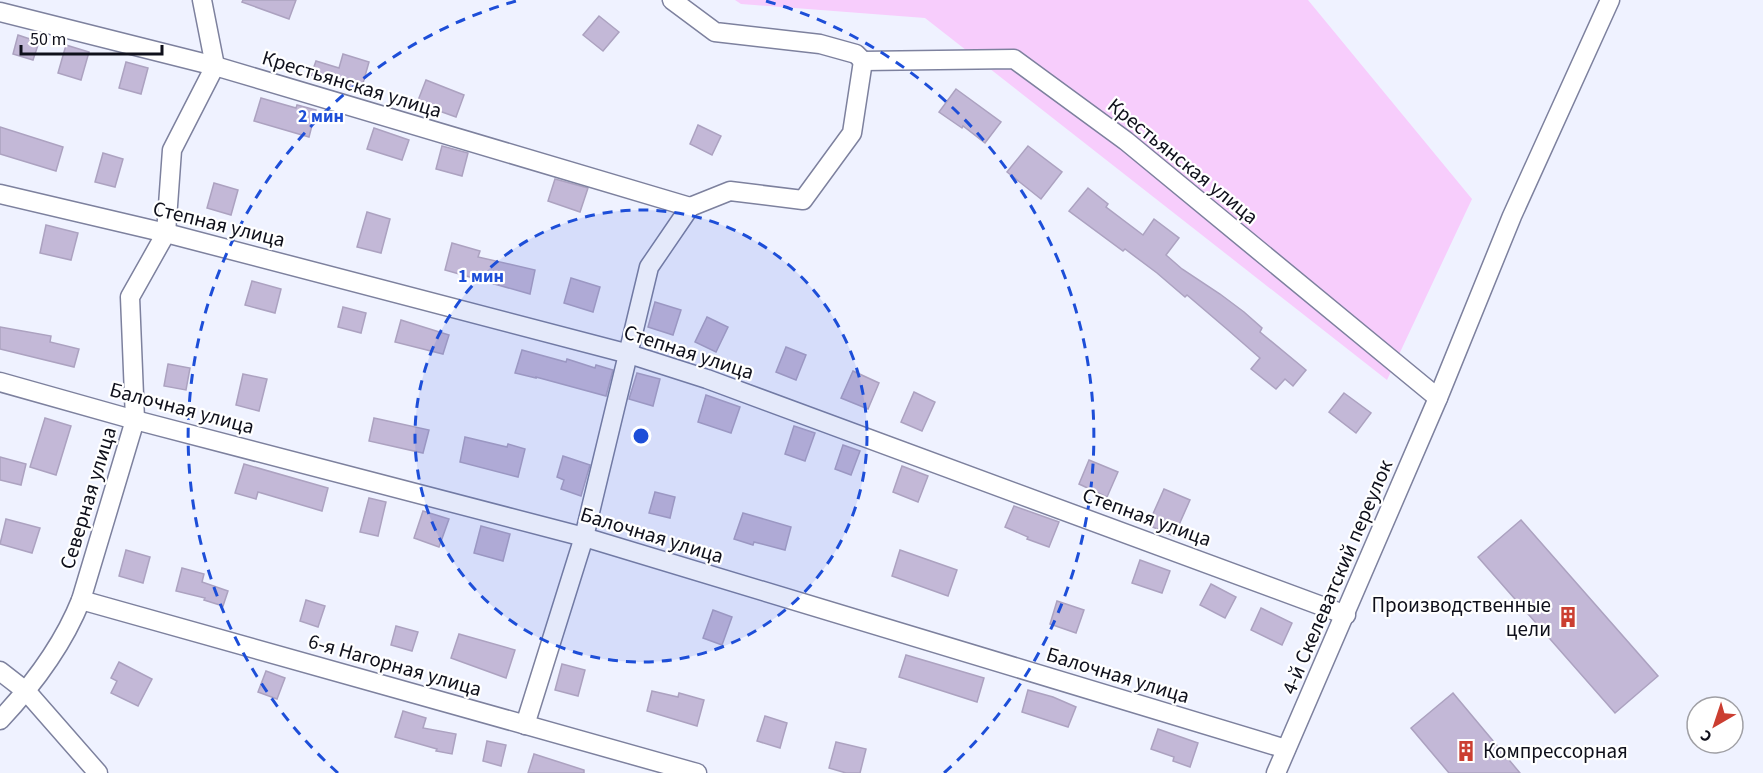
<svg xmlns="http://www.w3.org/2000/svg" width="1763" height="773" viewBox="0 0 1763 773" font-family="'Source Sans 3',sans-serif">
	<rect width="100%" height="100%" fill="#eff2ff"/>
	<polygon fill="#f7cdfc" points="735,0 1308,0 1472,199 1387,380 925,18 741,4"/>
	<g fill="#c3b8d7" stroke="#aca2c0" stroke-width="1.5">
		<polygon points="243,0 296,0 289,19 242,2"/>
		<polygon points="599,16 619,32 603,51 583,35"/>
		<polygon points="18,35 39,42 33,60 13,54"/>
		<polygon points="66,45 89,52 81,80 58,73"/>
		<polygon points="343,54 369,62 361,90 311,75 316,61 339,68"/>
		<polygon points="126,62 148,68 141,94 119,88"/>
		<polygon points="426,80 464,95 456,117 417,103"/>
		<polygon points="956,89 1001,122 985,143 963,126 962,128 939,112"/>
		<polygon points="261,98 296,108 297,105 316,110 309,137 254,121"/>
		<polygon points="698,125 721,136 712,155 690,144"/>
		<polygon points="0,127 63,147 56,171 0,154"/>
		<polygon points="374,128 409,140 402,160 367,149"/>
		<polygon points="442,146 468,153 462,176 436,169"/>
		<polygon points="1028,146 1062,172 1041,199 1007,172"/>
		<polygon points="103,153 123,159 115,187 95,182"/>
		<polygon points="555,179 588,188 580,212 548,201"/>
		<polygon points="214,183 238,190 231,215 207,208"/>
		<polygon points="1088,188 1108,204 1106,207 1143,235 1154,219 1179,238 1166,255 1182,269 1220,294 1244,312 1262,328 1260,332 1306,370 1293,386 1285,379 1276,389 1251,369 1260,358 1228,330 1187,295 1185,297 1157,273 1125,249 1123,251 1069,211"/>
		<polygon points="367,212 390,219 381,253 357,247"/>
		<polygon points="46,225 78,233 71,260 40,253"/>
		<polygon points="452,243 480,251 478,257 535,270 530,294 445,270"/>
		<polygon points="571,278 600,287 593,312 564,303"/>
		<polygon points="252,281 281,289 275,313 245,305"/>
		<polygon points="655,302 681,310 673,335 648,327"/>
		<polygon points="343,307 366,313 361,333 338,327"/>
		<polygon points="707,317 728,327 716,352 695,342"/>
		<polygon points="401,320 449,335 443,354 395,342"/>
		<polygon points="0,327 51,336 50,342 79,349 74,367 0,349"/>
		<polygon points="786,347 806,355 796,380 776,372"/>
		<polygon points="522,350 566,362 567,359 595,368 596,365 613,370 606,396 536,377 536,378 515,373"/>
		<polygon points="168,364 190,368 186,390 164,386"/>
		<polygon points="853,371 879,383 868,409 841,398"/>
		<polygon points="637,373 660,379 653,406 629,399"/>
		<polygon points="243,374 267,379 259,411 236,405"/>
		<polygon points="914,392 935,402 922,431 901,422"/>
		<polygon points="1344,393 1371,413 1356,433 1329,412"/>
		<polygon points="706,395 740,407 731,433 698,422"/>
		<polygon points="45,418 71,426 56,475 30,467"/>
		<polygon points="374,418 429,430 423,453 369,441"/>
		<polygon points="794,426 815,433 805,461 785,454"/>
		<polygon points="465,437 507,447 508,444 525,449 518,477 460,462"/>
		<polygon points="843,445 860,451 851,475 835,469"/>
		<polygon points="563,456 590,465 581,496 561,489 564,480 557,477"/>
		<polygon points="0,457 26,464 21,485 0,480"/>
		<polygon points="1089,460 1118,472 1107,497 1079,484"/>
		<polygon points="244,464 328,488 322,511 258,492 256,499 235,493"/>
		<polygon points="902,466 928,476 918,502 893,492"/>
		<polygon points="1164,489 1190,500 1174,536 1148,525"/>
		<polygon points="655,492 675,497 670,518 649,513"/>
		<polygon points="369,498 386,502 378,536 360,532"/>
		<polygon points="1014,506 1059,522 1049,547 1027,539 1028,537 1005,527"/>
		<polygon points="423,511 449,519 439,547 414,538"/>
		<polygon points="743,513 791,527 785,550 754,542 753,545 734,539"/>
		<polygon points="6,519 40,528 32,553 0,544"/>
		<polygon points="1521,520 1658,676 1615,713 1478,557"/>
		<polygon points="481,526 510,534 503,561 474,553"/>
		<polygon points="126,550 150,557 143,583 119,576"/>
		<polygon points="900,550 957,570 948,596 892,576"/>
		<polygon points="1140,560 1170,571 1162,593 1132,583"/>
		<polygon points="182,568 204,574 202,582 228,591 223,606 204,600 205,598 176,591"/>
		<polygon points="1211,584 1236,597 1225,618 1200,605"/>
		<polygon points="306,600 325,606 318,627 300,621"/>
		<polygon points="1057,601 1084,610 1076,633 1050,624"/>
		<polygon points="1261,608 1292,623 1282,645 1251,630"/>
		<polygon points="713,610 732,617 722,645 703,638"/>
		<polygon points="396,626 418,632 412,651 391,645"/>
		<polygon points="459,634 515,650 506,678 451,658"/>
		<polygon points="906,655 984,678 977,702 899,677"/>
		<polygon points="119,662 152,679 138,706 111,693 117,681 111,678"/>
		<polygon points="562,664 585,670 578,696 555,690"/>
		<polygon points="266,671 285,678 277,699 258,692"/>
		<polygon points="1028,690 1053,697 1076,707 1068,727 1022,712"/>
		<polygon points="652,691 678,697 679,693 704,700 697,726 647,711"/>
		<polygon points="1453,693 1520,773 1449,773 1411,728"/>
		<polygon points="403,711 426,718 423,728 456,734 452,754 436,751 437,749 395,737"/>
		<polygon points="765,716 787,723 780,748 757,741"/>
		<polygon points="1158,729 1198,743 1190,767 1173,761 1174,757 1151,749"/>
		<polygon points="487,741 506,745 501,766 483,761"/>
		<polygon points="836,742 866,749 860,773 846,773 829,768"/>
		<polygon points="534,754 584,770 584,773 528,773"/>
	</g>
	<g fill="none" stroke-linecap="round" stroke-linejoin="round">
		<defs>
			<g id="minor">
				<polyline points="672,0 715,32 820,44 856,54 863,61"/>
				<polyline points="0,12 215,66 690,207"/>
				<polyline points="863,61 1014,59 1126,141 1438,398"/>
				<polyline points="0,194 166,233 629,354 707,379 1346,615"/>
				<polyline points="0,382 135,420 584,537 1286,749"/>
				<polyline points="81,600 697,773"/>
				<polyline points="0,671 27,692 98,773"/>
				<path d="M0,720c33,-35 63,-75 81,-120l54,-180 -5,-123 36,-64 6,-83 43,-84 -13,-66"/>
				<polyline points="525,725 584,537 649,267 690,207 730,191 803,200 852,133 863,61"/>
				<polyline points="1276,773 1438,398 1512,216 1610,0"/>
			</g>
		</defs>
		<use href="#minor" stroke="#7d819e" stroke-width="21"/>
		<use href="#minor" stroke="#fff" stroke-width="18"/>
	</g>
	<circle cx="641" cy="436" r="226" fill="#1d4ed8" fill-opacity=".12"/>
	<g fill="none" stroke="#1d4ed8" stroke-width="3" stroke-dasharray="10 8">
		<circle cx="641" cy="436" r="226"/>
		<path d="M338 773A453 453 0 0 1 516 1M766 1A453 453 0 0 1 944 773"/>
	</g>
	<defs>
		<symbol id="building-bare" viewBox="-9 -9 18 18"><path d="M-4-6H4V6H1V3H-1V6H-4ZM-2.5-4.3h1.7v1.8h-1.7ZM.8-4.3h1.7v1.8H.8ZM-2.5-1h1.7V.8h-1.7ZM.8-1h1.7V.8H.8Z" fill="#cb3e31" stroke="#fff" stroke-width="2.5" paint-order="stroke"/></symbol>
	</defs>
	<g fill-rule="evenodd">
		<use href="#building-bare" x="1553" y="602" width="30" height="30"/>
		<use href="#building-bare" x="1451" y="736" width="30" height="30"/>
	</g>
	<g text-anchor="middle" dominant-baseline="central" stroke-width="4.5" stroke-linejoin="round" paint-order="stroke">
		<g font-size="21" fill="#0f101b" stroke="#fff">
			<text transform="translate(352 84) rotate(17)">Крестьянская улица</text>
			<text transform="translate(1183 161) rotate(39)">Крестьянская улица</text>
			<text transform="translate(219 224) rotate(14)">Степная улица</text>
			<text transform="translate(689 352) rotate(18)">Степная улица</text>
			<text transform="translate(182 408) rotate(15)">Балочная улица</text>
			<text transform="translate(88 498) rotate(-73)">Северная улица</text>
			<text transform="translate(1147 517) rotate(20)">Степная улица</text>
			<text transform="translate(652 535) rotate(17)">Балочная улица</text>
			<text transform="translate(1337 577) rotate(-67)">4-й Скелеватский переулок</text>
			<text transform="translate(395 665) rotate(16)">6-я Нагорная улица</text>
			<text transform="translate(1118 675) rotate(17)">Балочная улица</text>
		</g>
		<g font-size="21" fill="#0f101b" stroke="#fff" text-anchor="end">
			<text x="1551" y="605">Производственные<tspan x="1551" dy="24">цели</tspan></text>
			<text x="1483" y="751" text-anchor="start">Компрессорная</text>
		</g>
	</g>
	<circle cx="641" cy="436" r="9" fill="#1d4ed8" stroke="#fff" stroke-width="3"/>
	<g font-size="18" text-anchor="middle" font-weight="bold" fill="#1d4ed8" stroke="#fff" stroke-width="4.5" stroke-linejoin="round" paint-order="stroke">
		<text x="321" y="122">2 мин</text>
		<text x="481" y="282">1 мин</text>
	</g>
	<g transform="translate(1715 725) rotate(219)"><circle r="28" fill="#ffffff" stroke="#9f9fa4" stroke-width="1.5"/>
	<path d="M0-4.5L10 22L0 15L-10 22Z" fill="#cb3e31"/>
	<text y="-9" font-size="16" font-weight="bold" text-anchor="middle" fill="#0f101b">С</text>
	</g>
	<path d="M21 45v9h141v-9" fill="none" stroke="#0f101b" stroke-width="3"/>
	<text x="30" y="45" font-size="18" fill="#0f101b" stroke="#ffffff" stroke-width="4.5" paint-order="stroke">50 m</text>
</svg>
